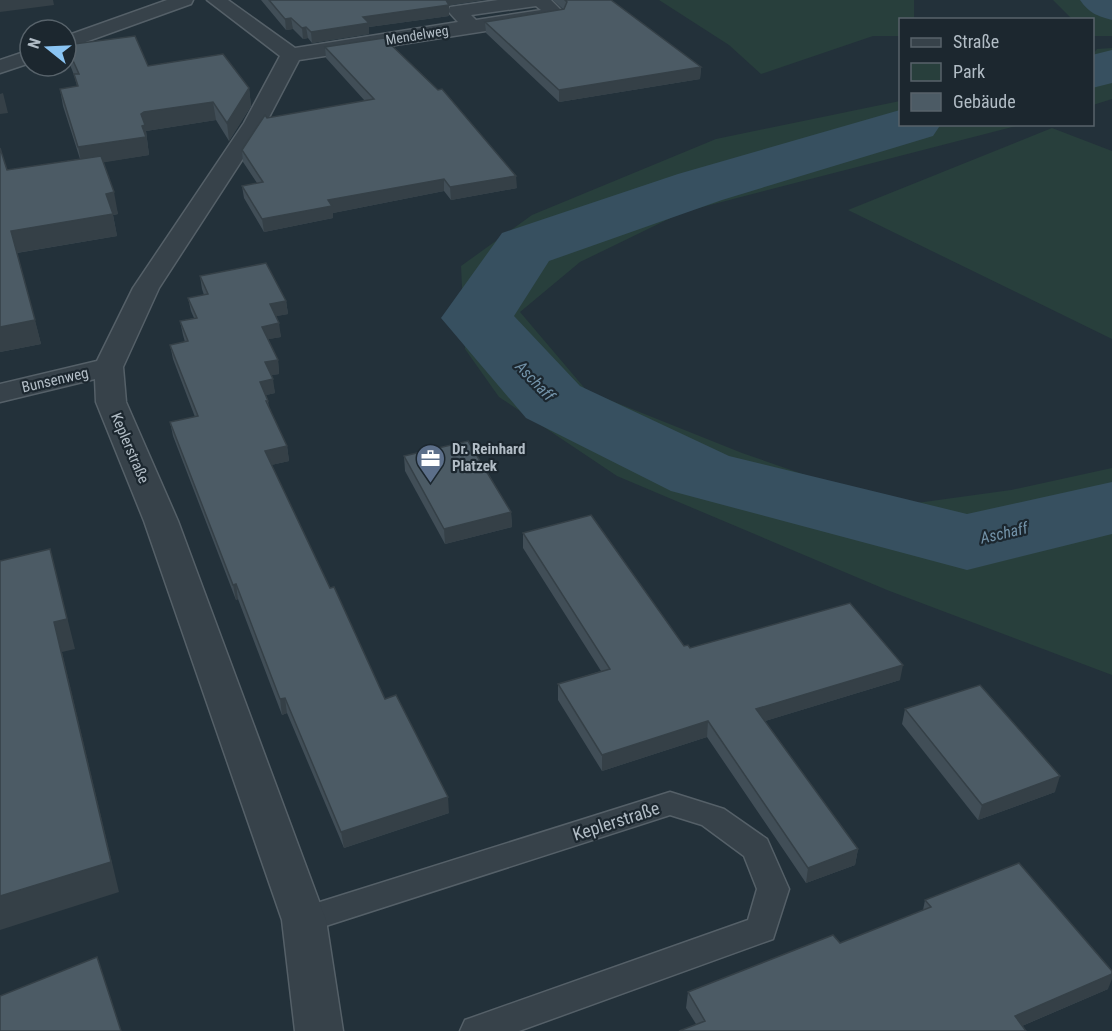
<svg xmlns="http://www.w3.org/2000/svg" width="1112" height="1031" viewBox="0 0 1112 1031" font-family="'Roboto Condensed',sans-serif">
	<rect width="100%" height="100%" fill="#23313a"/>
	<g fill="#283f3c">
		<polygon points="659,0 914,0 914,19 900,20 900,36 873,36 761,74 729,45"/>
		<polygon points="1053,0 1112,0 1112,36 1093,36 1092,20 1072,19"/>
		<polygon points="1112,48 1112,99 1093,105 1093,54 1097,49"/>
		<polygon points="900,101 900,124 1020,125 683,212 580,262 520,312 587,391 742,453 895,506 1011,490 1112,468 1112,675 887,590 617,476 499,397 465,349 461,266 532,215 716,139"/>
		<polygon points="1052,128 1112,151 1112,339 848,210"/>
	</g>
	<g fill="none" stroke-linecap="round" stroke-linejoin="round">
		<g fill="#375060" fill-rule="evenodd">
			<path d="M1080,0h32v20c-15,-4 -23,-7 -32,-20z"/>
			<polygon points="1112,50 1112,83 1092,88 1092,55"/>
			<polygon points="900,110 900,124 941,124 933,136 722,200 549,261 514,316 580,386 729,456 967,514 1112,482 1112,534 967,570 671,491 526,418 441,318 502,233 678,174"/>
		</g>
		<defs>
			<polygon id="service" points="670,792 724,809 767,839 789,889 773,939 519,1031 460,1031 465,1020 748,920 757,889 744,856 702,825 670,815 304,933 293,929 288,920 293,911 304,907"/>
			<g id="minor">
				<polygon points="167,0 193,0 191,4 66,49 66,36"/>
				<path d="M207,0h21l67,48 163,-26 -10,-11 2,-4 48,-7h53l14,14 -2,4 -7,2 -257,40 -33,63 -107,165 -36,79 3,35 52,119 148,399 17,111h-48l-13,-111 -138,-399 -48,-119 -1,-23 -95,23v-18l97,-23 36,-73 111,-165 36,-67zM536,6l5,4 -65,10 -5,-5z"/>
				<polygon points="30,50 30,63 0,73 0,60"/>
			</g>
		</defs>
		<use href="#service" stroke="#556068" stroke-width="3"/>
		<use href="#minor" stroke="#556068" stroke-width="3"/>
		<use href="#service" fill="#37424a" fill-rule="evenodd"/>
		<use href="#minor" fill="#37424a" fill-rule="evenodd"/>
	</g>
	<g fill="#414e57">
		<polygon points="261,0 483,0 450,5 449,6 449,16 369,27 369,34 312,43 308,38 303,39 293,29 286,30"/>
		<polygon points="553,0 611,0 701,67 700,79 559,102 486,33 485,22 563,9"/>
		<polygon points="66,45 148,66 249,88 251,106 229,141 216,120 146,131 149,155 103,162 118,214 113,215 117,236 17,253 41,344 0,352 7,170 80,159 63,106 60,89 77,86 74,75 69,62"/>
		<polygon points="325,47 517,188 451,200 444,191 333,213 333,218 264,232 244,198 242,186 257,183 243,162 242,150 267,118 365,101 326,58"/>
		<polygon points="200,276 286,301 288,314 276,316 281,337 268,339 278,360 279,374 271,375 275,393 266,395 268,401 269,408 287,446 289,461 271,465 330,588 385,699 449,813 344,848 287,713 282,715 238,599 236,600 173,436 170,422 195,417 173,359 170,345 185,342 183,335 180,321 194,318 191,311 188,298 204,295 202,289"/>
		<polygon points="404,456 511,512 512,527 445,544 405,471"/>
		<polygon points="523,533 684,646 690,648 900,680 765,721 858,849 855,865 806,883 707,737 602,771 558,700 558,684 601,671 523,548"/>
		<polygon points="905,709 1055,792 978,820 902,724"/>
		<polygon points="925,900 1108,989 1022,1026 696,1024 686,1008 688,992 840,943 923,910"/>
	</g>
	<g fill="#354047">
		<polygon points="0,0 53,0 54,5 0,12"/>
		<polygon points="446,0 483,0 450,5 449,6 449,16 369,27 369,34 312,43 311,32 363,17"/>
		<polygon points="291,18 293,29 286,30 285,19"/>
		<polygon points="306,27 308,38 303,39 302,28"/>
		<polygon points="701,67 700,79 559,102 559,90"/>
		<polygon points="249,88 251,106 229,141 227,123"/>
		<polygon points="3,93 8,113 0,114 0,94"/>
		<polygon points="213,102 216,120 146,131 149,155 82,166 78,147 142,126 141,114 144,112"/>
		<polygon points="516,176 517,188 451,200 450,187"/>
		<polygon points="444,179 444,191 333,213 333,218 264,232 262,219 328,200"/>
		<polygon points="114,192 118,214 113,215 117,236 16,253 11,231 106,194"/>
		<polygon points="286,301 288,314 272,317 270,304"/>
		<polygon points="35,320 41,344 0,352 0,327"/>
		<polygon points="279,323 281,337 264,340 262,327"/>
		<polygon points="278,360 279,374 267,376 265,362"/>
		<polygon points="273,379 275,393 262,396 260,382"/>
		<polygon points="287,446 289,461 267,466 265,451"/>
		<polygon points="511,512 512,527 445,544 444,529"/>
		<polygon points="50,549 75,649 62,652 119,892 0,930 0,896"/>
		<polygon points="236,584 238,599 236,600 233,585"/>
		<polygon points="903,665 900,680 755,724 756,709"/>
		<polygon points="285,698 287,713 282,715 280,699"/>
		<polygon points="708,721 707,737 602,771 602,755"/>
		<polygon points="1060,776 1055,792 978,820 982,805"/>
		<polygon points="448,797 449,813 344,848 341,832"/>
		<polygon points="858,849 855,865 806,883 808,868"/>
		<polygon points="1112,974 1112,979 1108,989 1010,1031 1015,1016"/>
	</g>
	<g fill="#4c5b65" stroke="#354047" stroke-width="1.5">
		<polygon points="269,0 446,0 449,5 363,17 369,23 311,32 306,27 302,28 291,18 285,19"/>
		<polygon points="565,0 611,0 701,67 559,90 485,22 564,9 567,2"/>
		<polygon points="135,36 148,66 223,54 249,88 227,123 213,102 144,112 141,114 145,125 142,126 146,137 78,147 60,89 78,86 74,74 79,74 66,45"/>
		<polygon points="384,38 438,90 442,89 516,176 450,187 444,179 328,200 332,206 262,219 242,186 263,182 242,150 265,115 267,118 374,99 325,47"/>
		<polygon points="0,148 7,170 101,156 114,192 106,194 113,214 11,231 35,320 0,327"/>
		<polygon points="266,263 286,301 270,304 279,323 262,327 278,360 265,362 273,379 260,382 268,401 266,401 287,446 265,451 330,588 334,587 385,699 396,695 448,797 341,832 285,698 280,699 236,584 233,585 170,422 198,416 170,345 188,341 180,321 197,318 188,298 208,294 200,276"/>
		<polygon points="468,441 511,512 444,529 404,456"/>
		<polygon points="591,515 684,646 688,645 690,648 850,603 903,665 756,709 858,849 808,868 708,721 602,755 558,684 610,669 523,533"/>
		<polygon points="50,549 67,619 54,622 111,862 0,896 0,561"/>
		<polygon points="980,685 1060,776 982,805 905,709"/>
		<polygon points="1019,863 1112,971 1112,974 1015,1016 1026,1031 679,1031 705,1021 688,992 833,935 840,943 931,907 925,900"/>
		<polygon points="97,957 121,1031 0,1031 0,996"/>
	</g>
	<defs>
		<symbol id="office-pin" viewBox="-11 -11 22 30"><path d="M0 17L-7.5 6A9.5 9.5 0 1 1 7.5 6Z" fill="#5c6f8a" stroke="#1c272f"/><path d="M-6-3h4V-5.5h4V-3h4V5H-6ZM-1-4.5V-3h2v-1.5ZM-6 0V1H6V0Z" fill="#fff"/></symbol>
	</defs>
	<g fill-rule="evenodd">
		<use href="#office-pin" x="414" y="442" width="33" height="45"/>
	</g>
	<g text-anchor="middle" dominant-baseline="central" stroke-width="4.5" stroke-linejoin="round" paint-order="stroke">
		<g font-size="14" fill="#b2bdc6" stroke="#1c272f">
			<text transform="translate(417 35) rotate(-9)">Mendelweg</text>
		</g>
		<g font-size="15" fill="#b2bdc6" stroke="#1c272f">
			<text transform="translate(55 380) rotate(-13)">Bunsenweg</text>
			<text transform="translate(130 448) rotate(67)">Keplerstraße</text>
		</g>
		<g font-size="15" font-weight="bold" fill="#b2bdc6" stroke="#1c272f" text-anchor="start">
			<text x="452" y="449">Dr. Reinhard<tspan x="452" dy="17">Platzek</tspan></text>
		</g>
		<g font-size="16" font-style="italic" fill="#7393a9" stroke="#1c272f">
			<text transform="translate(535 381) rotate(46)">Aschaff</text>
			<text transform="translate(1004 533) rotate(-13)">Aschaff</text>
		</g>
		<g font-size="18" fill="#b2bdc6" stroke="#1c272f">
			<text transform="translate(616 821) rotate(-18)">Keplerstraße</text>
		</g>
	</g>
	<rect x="899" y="18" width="195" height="108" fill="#1c272f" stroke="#58636b" stroke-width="1.5"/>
	<rect x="911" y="38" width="30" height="9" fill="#37424a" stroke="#58636b" stroke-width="1.5"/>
	<text x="953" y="48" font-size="18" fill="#b2bdc6">Straße</text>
	<rect x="911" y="63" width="30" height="18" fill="#283f3c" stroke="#58636b" stroke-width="1.5"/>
	<text x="953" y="78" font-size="18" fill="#b2bdc6">Park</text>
	<rect x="911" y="93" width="30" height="18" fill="#4c5b65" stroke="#58636b" stroke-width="1.5"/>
	<text x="953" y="108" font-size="18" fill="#b2bdc6">Gebäude</text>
	<g transform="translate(48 48) rotate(288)"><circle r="28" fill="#1c272f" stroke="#58636b" stroke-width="1.5"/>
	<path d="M0-4.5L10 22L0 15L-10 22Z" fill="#8ac4f3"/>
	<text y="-9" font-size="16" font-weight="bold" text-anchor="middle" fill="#b2bdc6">N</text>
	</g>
</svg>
